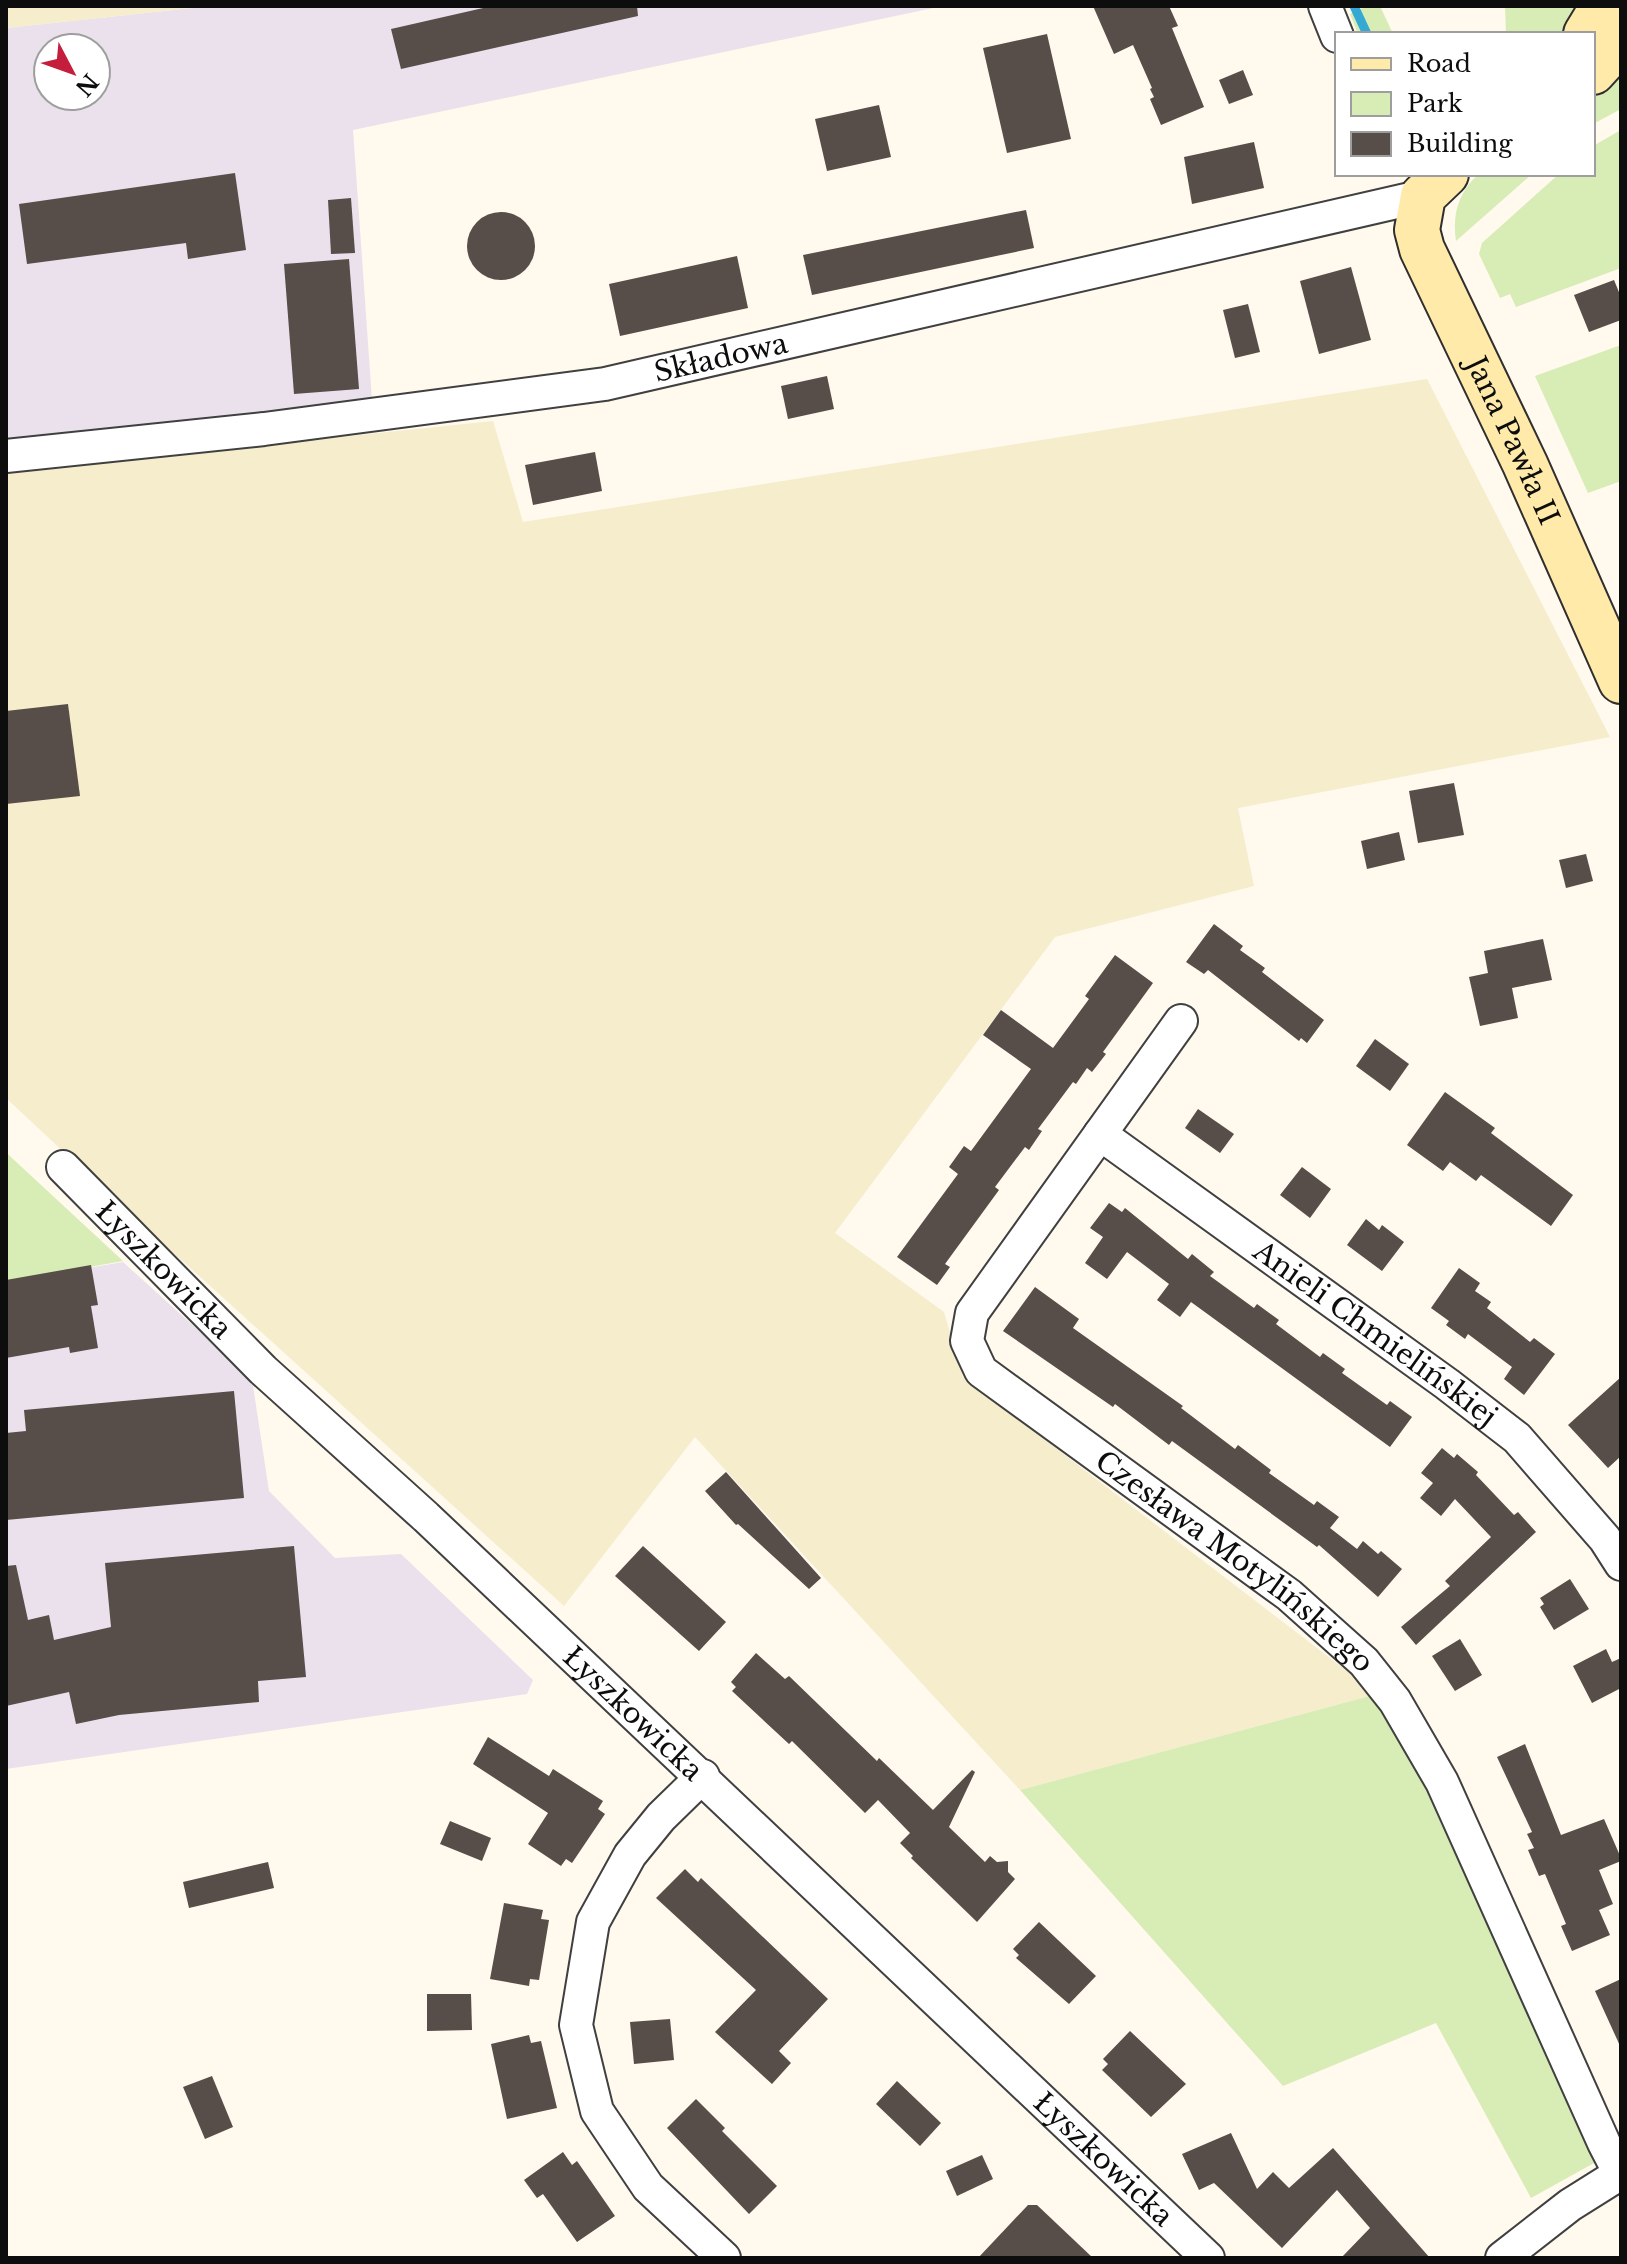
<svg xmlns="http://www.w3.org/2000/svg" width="1627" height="2264" viewBox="0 0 1627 2264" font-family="'Libre Baskerville',serif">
	<rect width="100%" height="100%" fill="#fff9ee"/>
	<g fill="#eae1ed" fill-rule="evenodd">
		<path d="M211,6h732l-590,124 19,270 -366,40v-412zM48,48h48v48h-48z"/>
		<polygon points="123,1262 252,1379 269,1491 335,1558 401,1554 533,1680 527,1694 6,1769 6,1282"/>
	</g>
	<g fill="#f6edcc">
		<polygon points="6,6 211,6 6,28"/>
		<polygon points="1427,379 1610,737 1238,808 1254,886 1055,937 835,1233 944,1312 963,1377 1377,1694 1020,1790 695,1437 564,1606 114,1199 6,1098 6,472 493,421 523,522"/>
	</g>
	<g fill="#d8ecb5">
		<polygon points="1367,6 1380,6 1393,34 1358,34 1350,14"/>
		<polygon points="1505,6 1590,6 1574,34 1506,34"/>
		<polygon points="1621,58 1621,109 1593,124 1593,88"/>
		<polygon points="1621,130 1621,268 1516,307 1510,294 1500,298 1479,254 1482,243 1559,174 1593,174 1593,146"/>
		<path d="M1479,174h53l-76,67c-4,-26 2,-49 23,-67z"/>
		<polygon points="1621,345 1621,481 1588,493 1535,376"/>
		<polygon points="6,1152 13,1159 123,1261 6,1282"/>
		<polygon points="1377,1694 1428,1783 1612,2153 1531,2198 1436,2023 1283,2086 1020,1790"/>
	</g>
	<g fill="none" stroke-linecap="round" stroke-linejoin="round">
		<polyline stroke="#33a9d4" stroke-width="9" points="1354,6 1367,34"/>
	</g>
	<g fill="#574d49">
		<polygon points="492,6 637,6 638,16 401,69 391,29"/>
		<polygon points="1093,6 1169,6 1178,26 1172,28 1204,107 1161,125 1150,99 1154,97 1150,89 1152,88 1133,45 1114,54"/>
		<polygon points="1047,34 1071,139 1007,153 983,48"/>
		<polygon points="1243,70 1253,95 1229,104 1219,80"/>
		<polygon points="879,105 891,157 827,171 815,119"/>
		<polygon points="1254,142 1264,188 1192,204 1184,157"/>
		<polygon points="235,173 246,250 188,259 186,243 27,264 19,204"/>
		<polygon points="351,198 355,253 331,254 328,200"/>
		<polygon points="1026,210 1034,248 812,295 803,255"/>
		<circle cx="501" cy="246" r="34"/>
		<polygon points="737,256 748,308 620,336 609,284"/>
		<polygon points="349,259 359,389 294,394 284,264"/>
		<polygon points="1351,267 1371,340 1319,354 1300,281"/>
		<polygon points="1614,280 1621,297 1621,320 1589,332 1574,295"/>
		<polygon points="1248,304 1260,352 1235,358 1223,310"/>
		<polygon points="827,376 834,409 788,419 781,386"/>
		<polygon points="595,452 602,491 533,505 525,465"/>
		<polygon points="68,704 80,796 6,804 6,711"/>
		<polygon points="1454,783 1464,835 1418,843 1409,791"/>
		<polygon points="1399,832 1405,860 1367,869 1361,841"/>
		<polygon points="1586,854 1593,881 1566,888 1559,860"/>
		<polygon points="1214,924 1243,946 1240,950 1265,968 1262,972 1324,1020 1307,1043 1301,1038 1299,1041 1208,970 1204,974 1186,962"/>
		<polygon points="1543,939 1552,980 1512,988 1518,1018 1480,1026 1469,977 1488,973 1484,951"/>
		<polygon points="1115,955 1153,983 1103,1052 1106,1054 1092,1072 1087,1068 1076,1084 1073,1082 1038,1129 1042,1131 1029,1150 1025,1147 995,1187 999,1190 945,1264 950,1267 937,1285 897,1257 958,1174 949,1167 964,1146 971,1151 1031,1069 983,1035 1001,1010 1053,1048 1089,999 1085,996"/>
		<polygon points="1375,1039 1409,1064 1390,1091 1356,1066"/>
		<polygon points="1445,1092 1495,1128 1491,1133 1573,1195 1551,1226 1481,1175 1476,1181 1450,1162 1443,1171 1407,1145"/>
		<polygon points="1198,1109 1234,1134 1220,1153 1185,1128"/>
		<polygon points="1302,1167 1331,1189 1310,1218 1280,1195"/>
		<polygon points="1109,1203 1122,1212 1125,1208 1188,1259 1192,1254 1214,1272 1210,1276 1254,1308 1257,1304 1279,1320 1276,1324 1320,1357 1323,1353 1345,1369 1342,1373 1387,1405 1390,1401 1412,1417 1390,1447 1191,1302 1180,1317 1157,1300 1169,1284 1127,1252 1107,1279 1085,1263 1103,1237 1090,1228"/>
		<polygon points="1366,1219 1379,1230 1382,1225 1404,1242 1382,1271 1347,1245"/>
		<polygon points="91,1265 98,1305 91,1306 98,1348 70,1353 69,1347 6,1358 6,1280"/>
		<polygon points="1459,1268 1480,1283 1475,1291 1491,1302 1487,1308 1530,1342 1534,1338 1555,1354 1524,1395 1504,1379 1512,1367 1468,1334 1465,1339 1446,1325 1449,1321 1431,1308"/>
		<polygon points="1035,1287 1079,1319 1073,1328 1183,1406 1181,1408 1235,1449 1238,1445 1271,1470 1269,1473 1314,1505 1317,1501 1339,1517 1330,1528 1357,1549 1363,1541 1378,1554 1381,1551 1402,1569 1378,1597 1319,1545 1317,1547 1172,1441 1169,1445 1115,1404 1113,1407 1003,1331"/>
		<polygon points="1621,1377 1621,1456 1608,1468 1568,1425"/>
		<polygon points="234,1391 244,1498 6,1520 6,1433 26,1431 24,1410"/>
		<polygon points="1442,1448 1454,1458 1457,1454 1478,1472 1476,1475 1514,1515 1518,1512 1536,1532 1416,1645 1401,1627 1450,1586 1445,1581 1491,1537 1455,1499 1441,1516 1420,1498 1433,1483 1421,1473"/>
		<polygon points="726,1472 821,1578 809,1589 738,1524 736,1525 705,1491"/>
		<polygon points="294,1546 306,1677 258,1681 259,1702 119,1715 76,1724 69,1692 6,1706 6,1566 16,1565 28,1620 49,1615 54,1640 111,1627 105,1563"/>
		<polygon points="643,1546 726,1622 699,1651 615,1576"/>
		<polygon points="1570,1579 1589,1609 1554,1630 1540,1607 1544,1604 1540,1598"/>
		<polygon points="1460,1639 1482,1675 1455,1691 1432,1656"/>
		<polygon points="1606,1649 1612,1662 1621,1658 1621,1688 1592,1703 1573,1666"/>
		<polygon points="756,1653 785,1679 789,1676 877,1761 879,1758 933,1810 972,1770 975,1772 949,1827 985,1862 990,1856 997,1862 1008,1861 1008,1872 1015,1879 977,1922 911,1858 913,1856 900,1843 910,1833 878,1800 865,1813 792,1741 789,1744 732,1691 736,1687 731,1682"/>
		<polygon points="488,1737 549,1776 553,1769 603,1801 598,1809 605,1814 572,1863 566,1859 561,1866 528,1844 548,1813 473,1764"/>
		<polygon points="1525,1744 1561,1835 1604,1819 1621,1858 1621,1861 1599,1870 1613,1904 1599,1910 1610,1935 1572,1951 1561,1926 1566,1924 1545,1874 1539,1876 1528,1850 1534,1848 1527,1834 1532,1832 1497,1757"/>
		<polygon points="450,1821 491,1838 482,1861 440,1844"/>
		<polygon points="268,1862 274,1888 189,1908 183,1882"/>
		<polygon points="685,1869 698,1882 701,1878 828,1999 779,2051 791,2063 772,2084 715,2032 756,1990 656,1898"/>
		<polygon points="504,1903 543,1910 541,1919 549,1920 539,1980 530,1979 529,1986 490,1979"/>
		<polygon points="1039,1922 1096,1976 1069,2004 1016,1958 1019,1955 1013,1949"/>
		<polygon points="1621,1979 1621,2048 1595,1991"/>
		<polygon points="427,1994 471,1994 472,2030 427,2031"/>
		<polygon points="670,2019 674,2060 634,2064 630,2022"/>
		<polygon points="1130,2031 1186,2084 1151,2117 1102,2070 1108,2064 1103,2059"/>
		<polygon points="529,2035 531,2043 541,2041 557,2108 507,2119 491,2044"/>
		<polygon points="212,2076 233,2127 205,2139 183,2087"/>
		<polygon points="897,2081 941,2123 920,2146 876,2104"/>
		<polygon points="696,2099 725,2128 722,2131 777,2186 749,2214 667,2128"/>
		<polygon points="1231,2133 1257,2189 1273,2172 1289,2188 1333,2148 1430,2258 1341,2258 1370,2228 1337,2190 1282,2248 1214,2183 1199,2190 1182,2154"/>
		<polygon points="563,2152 572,2165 577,2161 615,2216 577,2242 543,2194 537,2198 524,2180"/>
		<polygon points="982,2155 993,2179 957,2196 946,2171"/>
		<polygon points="1028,2205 1037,2205 1093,2258 978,2258"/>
	</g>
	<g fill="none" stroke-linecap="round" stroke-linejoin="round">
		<defs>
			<g id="street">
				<polyline points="1325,6 1337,36"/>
				<path id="s1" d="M6,456l258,-27 341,-45 818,-188"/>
				<path id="s2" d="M1181,1021l-209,292 -5,28 14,30 308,224 75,67 31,39 47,81 162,361 16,31"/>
				<path id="s3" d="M1100,1134l347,250 70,54 88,101 16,25"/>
				<path id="s4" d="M63,1167l200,203 163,147 782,741"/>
				<polyline points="703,1776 661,1817 630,1855 593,1922 576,2025 597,2111 648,2187 724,2258"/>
				<polyline points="1502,2258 1570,2205 1621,2173"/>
			</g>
			<g id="secondary">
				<polyline points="1586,34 1603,6"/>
				<polyline points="1593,72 1621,41"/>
				<path id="s5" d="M1446,174l-23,22 -6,34 5,19 103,215 96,217"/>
			</g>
		</defs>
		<use href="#street" stroke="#404040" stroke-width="36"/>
		<use href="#secondary" stroke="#2f2f2f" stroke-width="48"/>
		<use href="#street" stroke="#fff" stroke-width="32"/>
		<use href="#secondary" stroke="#ffeaa9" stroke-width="44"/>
	</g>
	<g text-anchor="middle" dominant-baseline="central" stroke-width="8" stroke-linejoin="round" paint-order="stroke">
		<g font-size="28" fill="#0d0d0d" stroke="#fff">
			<text stroke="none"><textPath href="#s1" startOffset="722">Składowa</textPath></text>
			<text stroke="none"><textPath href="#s5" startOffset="298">Jana Pawła II</textPath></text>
			<text stroke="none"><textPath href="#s4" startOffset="144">Łyszkowicka</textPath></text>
			<text stroke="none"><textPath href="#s3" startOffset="340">Anieli Chmielińskiej</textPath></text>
			<text stroke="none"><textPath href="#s2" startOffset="738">Czesława Motylińskiego</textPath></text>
			<text stroke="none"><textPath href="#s4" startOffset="790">Łyszkowicka</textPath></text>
			<text stroke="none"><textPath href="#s4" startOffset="1438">Łyszkowicka</textPath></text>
		</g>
	</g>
	<rect width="1627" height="2264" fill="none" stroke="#0d0d0d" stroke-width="16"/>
	<rect x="1335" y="32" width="260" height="144" fill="#ffffff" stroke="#9e9e9e" stroke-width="2"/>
	<rect x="1351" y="58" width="40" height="12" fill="#ffeaa9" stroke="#9e9e9e" stroke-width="2"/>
	<text x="1407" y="72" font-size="24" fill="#0d0d0d">Road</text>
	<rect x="1351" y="92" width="40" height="24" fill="#d8ecb5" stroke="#9e9e9e" stroke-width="2"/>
	<text x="1407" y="112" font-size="24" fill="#0d0d0d">Park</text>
	<rect x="1351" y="132" width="40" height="24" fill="#574d49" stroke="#9e9e9e" stroke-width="2"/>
	<text x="1407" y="152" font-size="24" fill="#0d0d0d">Building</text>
	<g transform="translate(72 72) rotate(131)"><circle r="38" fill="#ffffff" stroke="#9e9e9e" stroke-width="2"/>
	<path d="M0-6L14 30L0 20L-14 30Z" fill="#c51e3c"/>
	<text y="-12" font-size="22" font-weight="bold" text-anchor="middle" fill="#0d0d0d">N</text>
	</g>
</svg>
